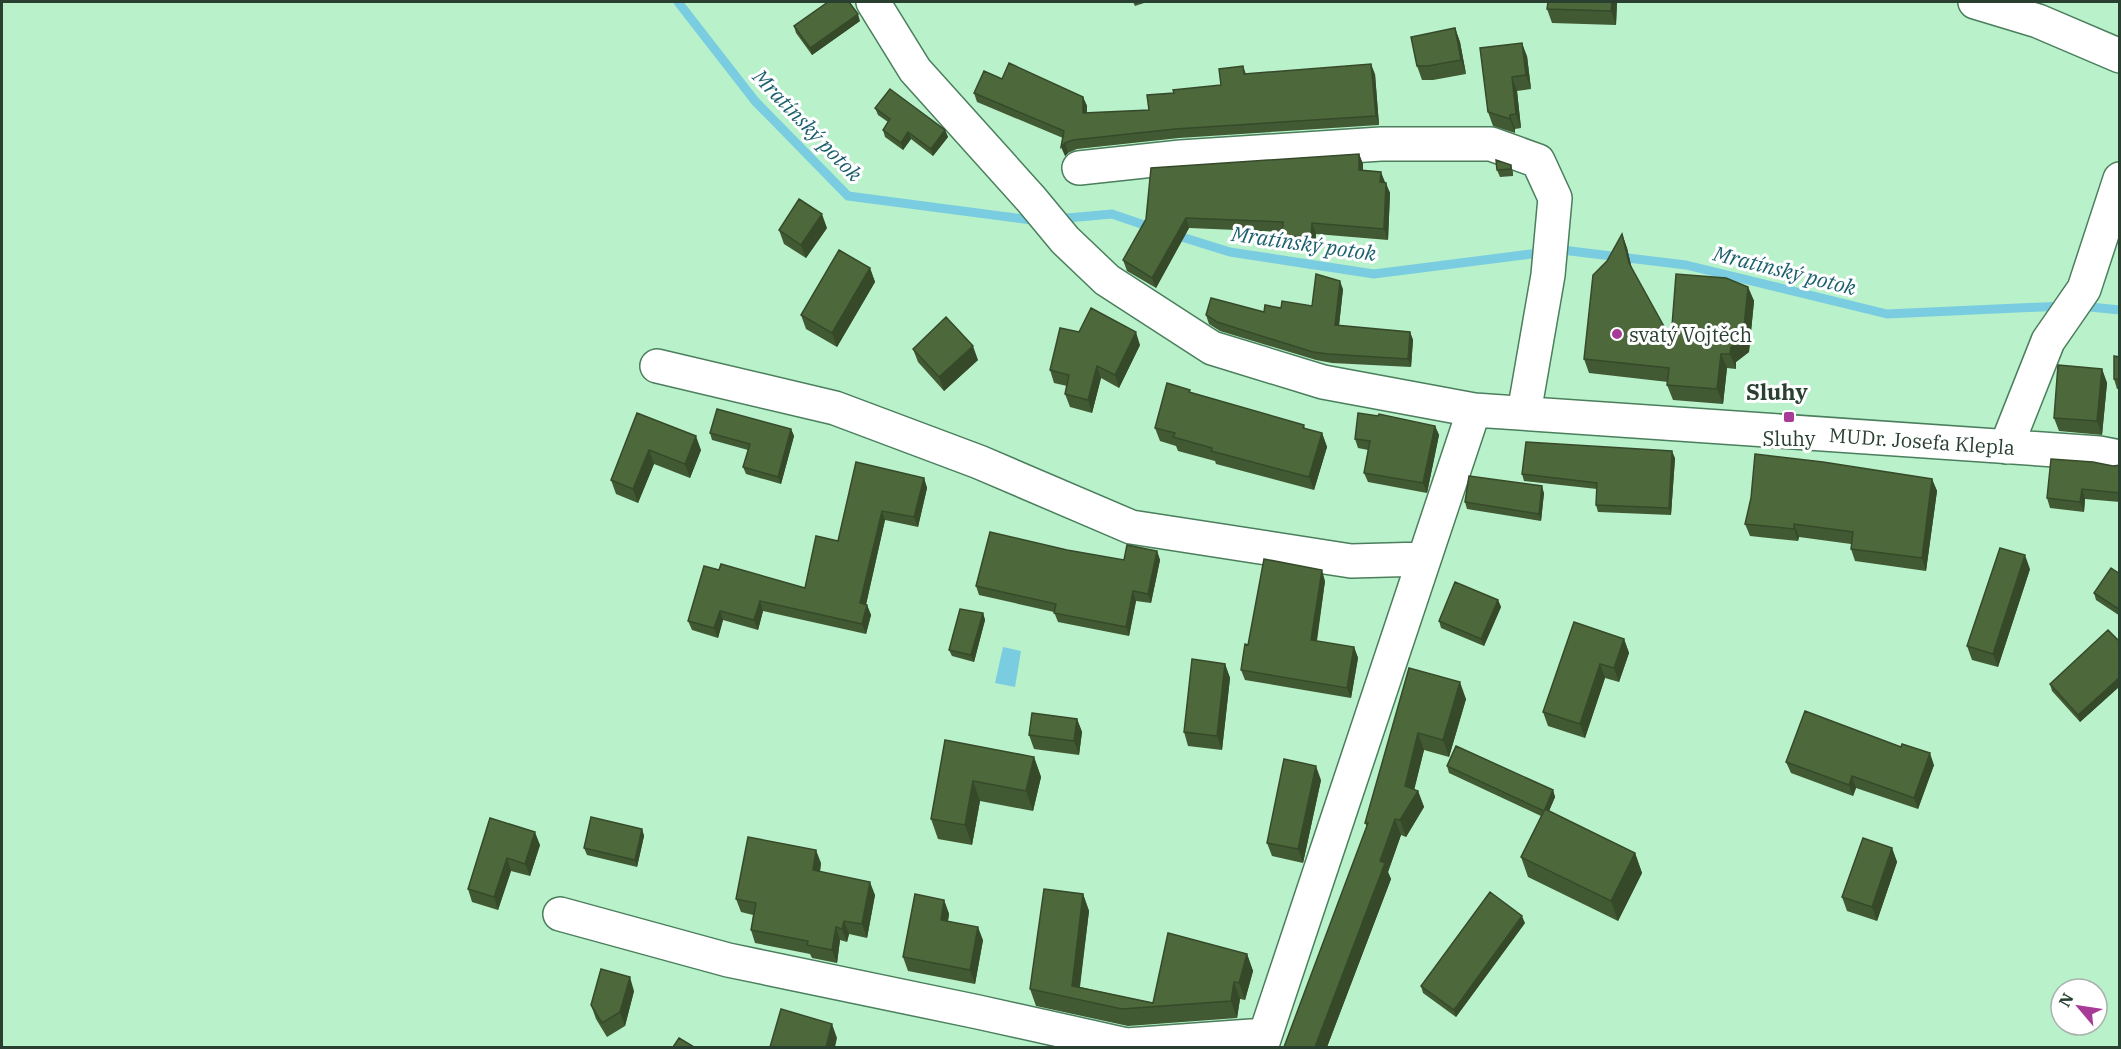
<svg xmlns="http://www.w3.org/2000/svg" width="2121" height="1049" viewBox="0 0 2121 1049" font-family="'IBM Plex Serif',serif">
  <style>
    .water { fill: #7acde0 }
    .lines { fill: none; stroke-linecap: round; stroke-linejoin: round }
    .stream { stroke: #7acde0; stroke-width: 9 }
    .minor-casing { stroke: #4a7e5c; stroke-width: 36 }
    .minor { stroke: #fff; stroke-width: 33 }
    .wall { fill: #425a34 }
    .shaded-wall { fill: #364a2a }
    .building { fill: #4d693c; stroke: #364a2a; stroke-width: 1.5 }
    .poi-dot { fill: #a93b98; stroke: #fff; stroke-width: 2 }
    .labels { text-anchor: middle; dominant-baseline: central; stroke-width: 6; stroke-linejoin: round; paint-order: stroke }
    .poi-label { font-size: 20px; fill: #294031; stroke: #fff; text-anchor: start }
    .street-label { font-size: 20px; fill: #294031; stroke: #fff }
    .water-label { font-size: 21px; font-style: italic; fill: #1b5f6d; stroke: #fff }
    .quarter-label { font-size: 22px; font-weight: bold; fill: #294031; stroke: #fff }
  </style>
  <rect width="100%" height="100%" fill="#b9f1ca"/>
  <path class="water" d="M1003,647l18,4 -6,36 -20,-4z"/>
  <g class="lines">
    <path class="stream" d="M678,2l77,99 93,95 191,25
      M1056,219l56,-5 41,14
      M1172,234l58,18 144,22 188,-24 124,15 201,49 176,-8
      M2080,306l40,4"/>
    <g class="minor-casing">
      <path id="minor" d="M873,2l42,68 116,129 34,41 42,40 105,68 111,34 151,28 625,43 21,4
        M1975,2l63,19 82,35
        M1079,168l102,-11 200,-13h110l47,17 17,37 -7,77 -24,138
        M657,366l178,42 144,54 152,65 220,34 73,-2
        M2006,447l42,-106 36,-52 36,-110
        M560,914l168,46 250,52 149,33 138,-10
        M1261,1048l213,-638"/>
    </g>
    <use href="#minor" class="minor"/>
  </g>
  <path class="wall" d="M1133,2h14l-12,4z
    M1548,2h69l-1,23 -64,-2 -5,-14z
    M860,21l-48,34 -16,-22 -2,-7z
    M1455,28l5,14 6,32 -33,6h-11l-5,-14z
    M1527,56l4,33 -14,2 4,37 -6,1v4l-22,-7 -5,-14z
    M1243,66l3,8h129l4,51 -200,13 -102,11 -9,4 -3,3 -2,-18 -86,-36 -3,-9 28,-14 81,18 4,9v7l62,-3 25,-17 47,-8z
    M875,108l70,22 3,7 -15,19 -22,-17 -8,11 -18,-13 -2,-7 5,-8 -10,-7z
    M1359,154l4,10v6l22,13 5,10 -2,47 -72,-6 -1,14 -29,-2 -4,-10 1,-4 -94,-4 -33,60 -29,-17 -4,-11 23,-41z
    M1511,165l2,7v4l-13,1 -3,-7z
    M827,228l-21,30 -22,-14 -5,-14z
    M1622,234l5,14 5,21 39,70 77,-52 6,14 -5,51 -13,10v7l-9,-1 -4,36 -50,-4 -6,-15 1,-3 -79,-9 -5,-14 23,-98z
    M870,268l5,14 -38,65 -31,-18 -5,-14z
    M1343,289l-4,37 71,6 3,8 -2,27 -79,-4 -16,-3 -96,-29 -11,-7 -3,-9 58,-3 17,-4 31,-2z
    M1140,345l-21,43 -18,-10 -9,35 -22,-6 -5,-13 2,-8 -13,-3 -4,-13z
    M913,349l65,11 -34,31 -26,-29z
    M2120,357v32h-3l-3,-10z
    M2102,369l5,14 -5,52 -43,-4 -5,-13z
    M1191,393l113,32 1,4 17,4 5,14 -13,43 -98,-26 -1,-3 -37,-10 -2,-5 -16,-5 -5,-13z
    M637,413l64,37 -11,28 -36,-14 -16,39 -22,-9 -5,-14z
    M1435,426l4,9 -12,58 -59,-11 -4,-9 4,-23 -10,-2 -3,-9z
    M791,429l3,7 -13,48 -35,-10 -3,-7 5,-17 -36,-10 -2,-7z
    M1675,458l-4,57 -73,-3 -2,-7 1,-16 -73,-8 -2,-7z
    M2120,465v37l-35,-3 -1,13 -34,-4 -3,-10 66,-32z
    M924,478l3,10 -9,39 -33,-7 -19,85h1l4,10 -5,19 -103,-23 -5,19 -35,-10 -5,18 -26,-8 -4,-9 31,-51 86,18 33,-47z
    M1932,479l5,12 -11,80 -71,-10 -4,-12v-5l-52,-7 -1,4 -48,-5 -5,-12z
    M1544,493l-3,28 -74,-12 -2,-7z
    M1067,550l57,10 33,-9 3,9 -9,43 -15,-2 -7,35 -71,-14 -4,-10 -75,-17 -3,-9z
    M2030,569l-32,98 -26,-7 -5,-14z
    M2120,574v42l-24,-16 -2,-7z
    M1325,581l-8,60 37,6 4,11 -7,40 -106,-18 -4,-10 7,-25z
    M1498,600l3,7 -17,39 -43,-18 -2,-7z
    M983,613l2,7 -11,42 -22,-6 -3,-6z
    M1624,639l5,14 -10,29 -14,-4 -20,60 -37,-12 -5,-14z
    M2120,642v44l-40,36 -28,-31 -2,-7z
    M1225,664l5,14 -8,72 -34,-4 -4,-14z
    M1409,668l57,31 -17,58 -25,-7 -10,39 4,2 6,16 -18,30 -5,-2 -13,37 3,7 -64,168h-43l83,-220 -2,-4z
    M1077,719l5,13 -3,23 -45,-6 -5,-14z
    M945,740l89,17 7,20 -8,34 -53,-10 -8,44 -34,-6 -7,-20z
    M1786,762l148,3 -16,44 -62,-21 -3,8 -62,-23z
    M1447,766l106,24 2,7 -6,14 86,42 7,20 -24,48 -90,-44 -7,-20 20,-41 -92,-43z
    M1321,780l-18,83 -31,-7 -5,-13z
    M490,818l50,27 -10,31 -19,-5 -13,39 -26,-8 -4,-13z
    M642,829l2,7 -7,31 -50,-12 -3,-7z
    M1892,848l5,14 -20,59 -30,-10 -5,-14z
    M821,863l-1,9 55,23 -8,43 -18,-4 -2,8 -7,-2 -3,23 -25,-5 -2,-4 -55,-11 -4,-13 2,-15 -12,-3 -5,-13z
    M1083,894l6,17 -9,76 73,16 94,-49 6,17 -8,29 -5,-1 -3,19 -109,8 -92,-20 -6,-17z
    M944,900l5,14 -1,7 35,19 -8,44 -67,-13 -5,-14z
    M1525,923l-69,94 -33,-24 -2,-7z
    M634,991l-9,35 -18,11 -11,-18 -5,-14z"/>
  <path class="shaded-wall" d="M1612,2h5l-1,23 -5,-14z
    M858,14l2,7 -48,34 -2,-7z
    M1455,28l5,14 6,32 -5,-14z
    M1522,43l5,13 4,33 -5,-14z
    M1371,64l4,10 4,51 -3,-9z
    M1512,77l5,14 4,37 -5,-14z
    M1083,97l4,9 -1,17 -3,-10z
    M1510,115l5,14v4l-5,-14z
    M945,130l3,7 -15,19 -2,-7z
    M908,132l3,7 -8,11 -2,-7z
    M1065,143l3,10 -3,3 -4,-9z
    M1359,154l4,10v16l-4,-10z
    M1381,172l4,10h-5z
    M1386,183l4,10 -2,47 -4,-11z
    M822,214l5,14 -21,30 -5,-13z
    M1186,218l3,10 -33,60 -4,-10z
    M1312,223l4,11 -1,14 -4,-11z
    M1622,234l5,14 7,30 -5,-15z
    M870,268l5,14 -38,65 -5,-14z
    M1340,281l3,8 -5,45 -3,-9z
    M1748,287l6,14 -5,51 -13,10v7l-6,-15 1,-7z
    M1136,332l4,13 -21,43 -4,-13z
    M1410,332l3,8 -2,27 -3,-8z
    M973,346l5,14 -34,31 -5,-14z
    M1721,354l6,14 -4,36 -6,-15z
    M1097,366l4,12 -9,35 -4,-13z
    M2102,369l5,14 -5,52 -5,-14z
    M1435,426l4,9 -12,58 -4,-10z
    M791,429l3,7 -13,48 -3,-7z
    M1322,433l5,14 -13,43 -5,-13z
    M696,436l5,14 -11,28 -5,-14z
    M649,450l5,14 -16,39 -5,-14z
    M1672,451l3,7 -4,57 -2,-7z
    M924,478l3,10 -9,39 -4,-10z
    M1932,479l5,12 -11,80 -4,-13z
    M1542,486l2,7 -3,28 -2,-7z
    M2082,489l3,10 -1,13 -4,-10z
    M882,511l3,9 -21,93 -4,-10z
    M1794,524l5,13 -1,4 -4,-12z
    M1157,551l3,9 -9,43 -3,-9z
    M2025,555l5,14 -32,98 -5,-13z
    M1322,570l3,11 -10,70 -4,-11z
    M1133,591l3,10 -7,35 -3,-9z
    M1498,600l3,7 -17,39 -3,-7z
    M760,601l3,10 -5,19 -4,-10z
    M867,605l4,10 -5,19 -4,-10z
    M720,611l3,9 -5,18 -4,-10z
    M983,613l2,7 -11,42 -3,-7z
    M1624,639l5,14 -10,29 -5,-14z
    M1354,647l4,11 -7,40 -4,-10z
    M1225,664l5,14 -8,72 -5,-14z
    M1600,664l5,14 -20,60 -5,-14z
    M2120,677v9l-40,36 -2,-7z
    M1460,682l6,17 -17,58 -6,-17z
    M1077,719l5,13 -3,23 -5,-14z
    M1418,733l6,17 -13,53 7,-12 6,16 -18,30 -6,-17 5,-34z
    M1930,753l4,12 -16,44 -4,-11z
    M1034,757l7,20 -8,34 -7,-20z
    M1316,766l5,14 -18,83 -5,-14z
    M1852,776l4,12 -3,8 -4,-11z
    M973,781l7,20 -8,44 -7,-20z
    M1553,790l2,7 -9,21 -2,-7z
    M1395,819l6,16 -13,37 3,7 -64,168h-12z
    M642,829l2,7 -7,31 -2,-7z
    M535,832l5,13 -10,31 -5,-12z
    M1892,848l5,14 -20,59 -5,-14z
    M816,850l5,13 -3,21 -5,-14z
    M1635,853l7,20 -24,48 -7,-20z
    M507,858l4,13 -13,39 -4,-13z
    M870,882l5,13 -8,43 -5,-14z
    M1083,894l6,17 -11,88 -6,-13z
    M944,900l5,14 -3,19 -5,-13z
    M1522,916l3,7 -69,94 -2,-7z
    M844,921l5,13 -2,8 -5,-13z
    M836,927l4,13 -3,23 -5,-13z
    M978,927l5,13 -8,44 -5,-14z
    M1247,954l6,17 -8,29 -6,-17z
    M630,977l4,14 -9,35 -5,-14z
    M1234,982l6,17 -3,19 -6,-17z
    M832,1024l5,14 -2,9h-9z"/>
  <path class="building" d="M828,2h21l9,12 -48,34 -16,-22z
    M1548,2h64l-1,9 -64,-2z
    M1455,28l6,32 -33,6h-11l-6,-29z
    M1522,43l4,32 -14,2 4,37 -6,1v4l-22,-7 -8,-64z
    M1009,63l74,34v16l66,-3 -2,-15 27,-2 -1,-3 48,-5 -2,-16 24,-3 1,8 127,-10 5,52 -201,13 -102,11 -8,3 -4,4 3,-16 -90,-38 10,-22 18,8z
    M890,89l55,41 -14,19 -23,-17 -7,11 -18,-13 7,-11 -15,-11z
    M1359,154v16l22,2 -1,10 6,1 -2,46 -72,-6 -1,14 -29,-1 1,-14 -97,-4 -34,60 -29,-18 23,-41 5,-51z
    M1496,160l15,5v4l-14,1z
    M799,199l23,15 -21,31 -22,-15z
    M1622,234l7,29 42,76 5,-65 50,4 22,9 -5,50 -12,10 -1,7h-9l-4,35 -50,-4 2,-17 -85,-9 9,-84 14,-14z
    M839,250l31,18 -38,65 -31,-18z
    M1316,274l24,7 -5,44 75,7 -2,27 -79,-5 -16,-2 -96,-30 -11,-7 5,-17 53,14 1,-7 16,3 1,-7 30,5z
    M1091,308l45,24 -21,43 -18,-9 -9,34 -23,-6 4,-19 -19,-5 10,-42 19,4z
    M946,317l27,29 -34,31 -26,-28z
    M2114,356l6,1v22h-6z
    M2058,365l44,4 -5,52 -43,-3z
    M1167,383l23,7 -1,2 115,33 -1,3 19,5 -13,44 -98,-26 1,-3 -39,-11 2,-4 -20,-5z
    M717,409l74,20 -13,48 -35,-10 7,-23 -40,-11z
    M637,413l59,23 -11,28 -36,-14 -16,39 -22,-9z
    M1358,413l20,3 1,-2 56,12 -12,57 -59,-10 6,-32 -15,-2z
    M1526,442l146,9 -3,57 -73,-3 1,-22 -75,-9z
    M1755,454l68,8 109,17 -10,79 -71,-9 2,-17 -59,-8v5l-49,-5 6,-26z
    M2051,459l42,3 20,4 7,-1v28l-38,-4 -2,13 -33,-4z
    M856,462l68,16 -10,39 -32,-6 -22,92 7,2 -5,19 -102,-23 -6,19 -34,-9 -6,17 -26,-7 16,-55 15,4 2,-6 84,24 11,-52 22,5z
    M1469,476l73,10 -3,28 -74,-12z
    M990,532l77,18 57,10 3,-15 30,6 -9,43 -15,-3 -7,36 -72,-14 2,-9 -80,-18z
    M2000,548l25,7 -32,99 -26,-8z
    M1264,559l58,11 -11,70 43,7 -7,41 -106,-18 4,-26 3,1z
    M2111,568l9,6v36l-26,-17z
    M1455,582l43,18 -17,39 -42,-18z
    M960,609l23,4 -12,42 -22,-5z
    M1574,622l50,17 -10,29 -14,-4 -20,60 -37,-12z
    M2108,630l12,12v35l-42,38 -28,-31z
    M1192,659l33,5 -8,72 -33,-4z
    M1409,668l51,14 -17,58 -25,-7 -13,53 13,5 -18,29 -5,-1 -15,42 5,2 -70,184h-31l84,-224h-3z
    M1805,711l96,36 1,-3 28,9 -16,45 -62,-22 -3,9 -63,-23z
    M1032,713l45,6 -3,22 -45,-6z
    M945,740l89,17 -8,34 -53,-10 -8,44 -34,-6z
    M1456,746l97,44 -9,21 -97,-45z
    M1284,759l32,7 -18,83 -31,-6z
    M1545,809l90,44 -24,48 -90,-44z
    M591,817l51,12 -7,31 -51,-12z
    M490,818l45,14 -10,32 -18,-6 -13,39 -26,-8z
    M748,837l68,13 -3,20 57,12 -8,42 -18,-3 -2,8 -6,-2 -4,23 -25,-5 1,-4 -57,-11 5,-27 -20,-4z
    M1863,838l29,10 -20,59 -30,-10z
    M1044,889l39,5 -11,92 81,17 15,-70 79,21 -8,29 -5,-1 -3,19 -109,8 -92,-20z
    M1490,892l32,24 -68,94 -33,-24z
    M915,894l29,6 -3,20 37,7 -8,43 -67,-13z
    M601,969l29,8 -10,35 -18,11 -11,-18z
    M781,1009l51,15 -6,23h-56z
    M679,1038l15,9h-21z"/>
  <g class="poi-dot">
    <circle cx="1617" cy="334" r="6"/>
    <rect x="1783" y="411" width="12" height="12" rx="3"/>
  </g>
  <g class="labels">
    <g class="poi-label">
      <text x="1629" y="334">svatý Vojtěch</text>
      <text x="1789" y="438" text-anchor="middle">Sluhy</text>
    </g>
    <g class="street-label">
      <text transform="translate(1922 441) rotate(4)">MUDr. Josefa Klepla</text>
    </g>
    <g class="water-label">
      <text transform="translate(808 125) rotate(46)">Mratínský potok</text>
      <text transform="translate(1304 243) rotate(8)">Mratínský potok</text>
      <text transform="translate(1785 270) rotate(14)">Mratínský potok</text>
    </g>
    <g class="quarter-label">
      <text x="1777" y="391">Sluhy</text>
    </g>
  </g>
  <rect width="2121" height="1049" fill="none" stroke="#294031" stroke-width="6"/>
  <g transform="translate(2079 1007) rotate(299)"><circle r="28" fill="#ffffff" stroke="#a9b3ad" stroke-width="1.5"/>
  <path d="M0-4.5L10 22L0 15L-10 22Z" fill="#a93b98"/>
  <text y="-9" font-size="16" font-weight="bold" text-anchor="middle" fill="#294031">N</text>
  </g>
</svg>
